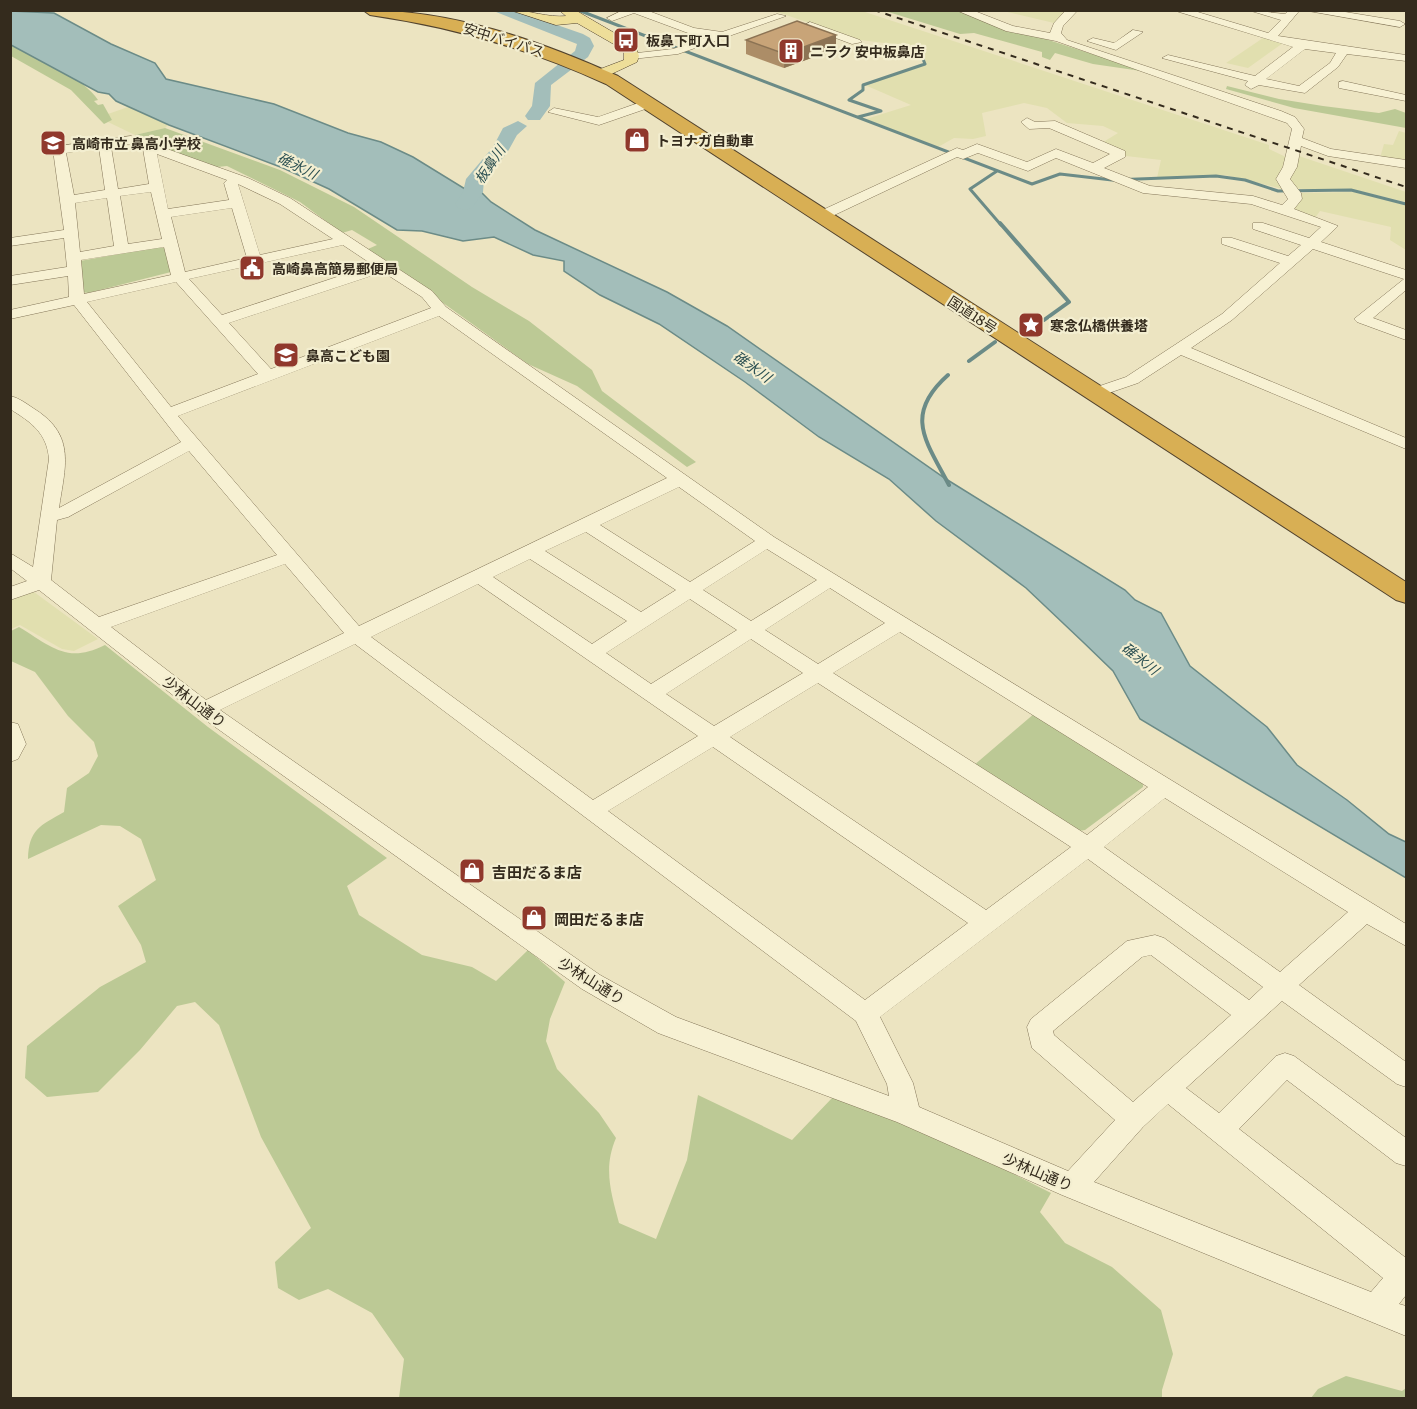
<svg xmlns="http://www.w3.org/2000/svg" width="1417" height="1409" viewBox="0 0 1417 1409" font-family="Literata,'Noto Sans JP',serif">
  <style>
    .farmland { fill: #e1dfaf }
    .green { fill: #bcc995 }
    .water { fill: #a3beba; stroke: #6b8b87; stroke-width: 1.5 }
    .lines { fill: none; stroke-linecap: round; stroke-linejoin: round }
    .stream-far1 { stroke: #6b8b87; stroke-width: 3 }
    .stream { stroke: #6b8b87; stroke-width: 4 }
    .river { fill: #a3beba; fill-rule: evenodd }
    .minor-casing { stroke: #847659; stroke-width: 1 }
    .major-casing { stroke: #52432e; stroke-width: 1 }
    .highway-casing { stroke: #52432e; stroke-width: 2 }
    .minor { fill: #f7f1d3; fill-rule: evenodd }
    .major { fill: #eede99; fill-rule: evenodd }
    .highway { fill: #d8af54; fill-rule: evenodd }
    .rail { stroke: #342b1d; stroke-width: 2; stroke-dasharray: 6 6; stroke-linecap: butt }
    .wall { fill: #ac8d67 }
    .shaded-wall { fill: #8c7354 }
    .building { fill: #c8a478; stroke: #8c7354; stroke-width: 1.5 }
    .labels { text-anchor: middle; dominant-baseline: central; stroke-width: 4.5; stroke-linejoin: round; paint-order: stroke }
    .far-street-label { font-size: 14px; fill: #342b1d; stroke: #f3eed0 }
    .far-poi-label { font-size: 14px; font-weight: bold; fill: #342b1d; stroke: #f3eed0; text-anchor: start }
    .far-water-label { font-size: 14px; font-style: italic; fill: #2d5153; stroke: #f3eed0 }
    .street-label { font-size: 15px; fill: #342b1d; stroke: #f3eed0 }
    .poi-label { font-size: 15px; font-weight: bold; fill: #342b1d; stroke: #f3eed0; text-anchor: start }
  </style>
  <rect width="100%" height="100%" fill="#ece4c1"/>
  <path class="farmland" d="M774,11h88l407,134v4l17,8v9l-9,12 6,11 -58,-14 -68,3 4,-18 -35,-4 -26,-12 18,-11 -15,-7 -36,-3 -20,-15 -23,-5 -42,10 4,23 -13,3 -19,-1 -16,9 -72,-28 45,-14 -46,-20 60,-21 -4,-10 -12,-8 -49,-6z
    M1003,11h67l-16,12z
    M1263,38l20,5 -35,25 -22,-5z
    M128,107l40,18 -3,3 -30,7 -27,-13 4,-2 -4,-6z
    M1399,131l7,2v29l-26,-4 4,-14 9,1z
    M1296,155l110,37v10l-56,-13 -23,2 -34,-3 -5,-11z
    M1355,192l51,13v45l-16,-10 1,-13 -71,-16 -5,7 -21,-9 7,-16z
    M31,592h3l64,47 -24,12 -12,-2 -42,-24 -9,4v-29z"/>
  <path class="green" d="M885,11h74l189,61 -55,-8 -38,-11 -5,7 -8,-3v-5l-68,-19 -14,1z
    M10,45c25,9 75,34 88,55l-4,1 4,4 5,-1 9,16 -8,4 -33,-34 -60,-34z
    M1227,86l52,13 44,7 56,7 16,-4 11,4v15l-112,-20 -68,-19z
    M165,128l115,42 74,37 118,80 57,34 63,49 10,21 94,71 -9,5 -110,-81 -49,-22 -160,-115 9,-4 -25,-15 -10,3 -42,-31 -73,-36 -10,1 -82,-28v-4z
    M158,247l7,1 6,24 -83,21 -6,-1 -2,-31z
    M19,627c33,20 48,37 86,18l103,82 179,131 -40,28 12,29 63,40 50,12 24,14 32,-31 37,32 -15,37 -4,22 11,28 42,44 17,25c-13,30 -5,55 3,85l37,16 31,-79 11,-65 94,45 41,-43 116,44 102,52 -11,19 25,31 47,24 49,43 12,44 -11,36v8h-763l5,-39 -32,-46 -44,-24 -29,11 -21,-12 -3,-26 36,-34 -50,-91 -42,-112 -24,-23 -18,4 -37,44 -42,42 -51,5 -22,-19 2,-32 73,-59 46,-25 -5,-17 -23,-39 38,-26 -15,-41 -21,-13 -19,-1 -73,34c1,-30 12,-33 36,-47l3,-24 22,-15 9,-17 -4,-14 -26,-26 -33,-44 -24,-11v-30z
    M1035,713l108,66v8l-58,43 -12,2 -100,-66z
    M1346,1376l56,15 4,-3v10h-95l7,-9z"/>
  <path class="water" d="M10,11l44,2 57,31 44,19 11,16 108,25 74,29 33,9 32,15 52,32 16,3 10,10 44,28 132,62 60,34 219,153 179,111 10,10 26,13 29,53 77,61 30,38 50,35 42,34 17,8v36l-266,-159 -27,-48 -30,-29 -57,-54 -90,-67 -47,-42 -70,-42 -74,-55 -86,-58 -59,-29 -36,-24v-10l-31,-6 -39,-18 -31,4 -41,-10 -25,-1 -68,-41 -46,-21 -114,-43 -53,-24 -7,-7 -11,-2 -87,-47z"/>
  <g class="lines">
    <path class="stream-far1" d="M578,10l454,174 28,-10 52,6 104,-4 29,4 33,11 73,-1 55,14
      M858,117l23,-6 -32,-11 14,-10v-5l62,-21 -4,-10 -12,-7
      M997,171l-27,18 31,36"/>
    <path class="stream" d="M1000,223l69,79 -25,18 -15,3
      M969,361l26,-19
      M948,375c-45,40 -22,66 1,110"/>
    <path class="river" d="M491,10h23l69,24 7,4 4,8 -6,11 -37,28 -1,21 -10,14h-12l-3,-4 7,-10 3,-23 40,-32 2,-7z
      M518,121l9,5 -10,9 -10,18 -23,27 -1,12 -11,16 -7,2 -7,-2 -3,-4 8,-12 3,-13 27,-32 10,-19z"/>
    <g class="minor-casing">
      <path id="minor" d="M623,10h23l48,18 28,4 55,-18 9,2 -108,38 -46,5 -6,-3 2,-2 45,-5 35,-12 -20,-4 -54,-20 -22,8 -5,-3z
        M956,10h16l41,16 37,7 4,-10 12,-13h12l-15,16 -2,7 6,7 214,71 14,6 9,12 -2,9 29,11 75,11v8l-78,-12 -27,-10 -4,21 -7,12 11,14 1,6 -8,10 44,17 -17,16 85,28v20l-33,28 33,12v10l-49,-18 -3,-3 50,-40 -91,-30 -81,71 -41,28 215,90v11l-225,-94 -43,28 -44,15 -8,-5 2,-3 38,-13 96,-63 58,-51 -58,-19v-6h10l56,18 13,-11 -48,-16v-6h10l46,15 12,-11 -70,-23 -108,-11 -87,-35 -28,13 -50,-18 -15,6 -6,-2 -131,62h-10v-6l141,-65 6,2 14,-6 50,18 29,-13 37,14 17,-9 -61,-26 -20,1 -8,-7 6,-4 8,4 20,-1 70,30v6l-21,11 46,18 103,10 29,9 6,-6 -12,-20 7,-12 9,-38 -5,-6 -231,-82 -50,-10z
        M1173,10h18l77,23 13,-13 -33,-10 37,4 4,-4h11l-22,26 128,19v6l-59,-7 -9,13 -33,26 -46,-8 -8,4 -6,-4 3,-4 -86,-23 6,-3 87,21 38,-29zM1305,49l31,4 -6,10 -31,23 -33,-7z
        M1303,10h30l67,11 5,3 -5,3z
        M810,22l50,18 2,2 -10,2 -46,-17 -1,-2z
        M1133,30l10,2 -27,18 -29,-9 6,-3 21,5z
        M1343,81l63,14v6l-67,-13v-6z
        M650,99l4,1v6l-55,19 -51,-13 6,-4 44,9z
        M131,136l117,42 42,20 142,93 14,16 328,230 632,387v22l-39,-22 -68,61 107,77v25l-9,-3 -115,-83 -96,87 33,25 57,-57 9,-3 9,3 112,82v28l-10,-3 -109,-83 -48,49 167,129v37l-7,9 7,2v30l-344,-141 -165,-73 -239,-89 -76,-44 -385,-275 -158,-124 -29,10v-13l17,-6 -17,-13v-15l23,14 16,-108c-2,-26 -18,-37 -39,-50v-13c10,2 18,9 26,14 40,26 29,57 23,98l122,-66 -107,-137 -64,14v-9l59,-13 -1,-21 -58,9v-9l57,-9 -3,-29 -54,8v-8l54,-8 -11,-80 6,-4zM130,144l13,5 6,35 -31,5 -7,-42zM99,148l6,42 -31,5 -8,-42zM157,154l70,26 -3,3 5,17 -61,9zM238,184l42,20 53,35 -73,16zM151,192l11,47 -34,5 -8,-48zM107,198l7,48 -34,6 -5,-49zM232,208l15,50 -62,14 -14,-55zM343,245l30,20 -151,50 -33,-36zM164,247l7,28 -87,19 -3,-34zM383,272l39,25 9,11 -160,61 -42,-46zM176,282l82,92 -87,33 -84,-105zM439,316l228,162 -308,148 -181,-210zM189,451l88,104 -178,62 -48,-37 6,-60 11,-3zM679,487l76,54 -65,41 -90,-57zM586,532l90,58 -35,22 -96,-61zM767,549l50,31 -66,41 -48,-31zM530,559l97,62 -35,23 -99,-67zM285,564l59,69 -138,67 -95,-73zM478,584l220,152 -105,64 -222,-163zM830,588l55,35 -67,41 -53,-34zM690,599l47,31 -86,54 -45,-31zM900,632l248,155 -61,48 -254,-162zM751,639l52,34 -89,53 -48,-32zM355,644l501,377 31,63 2,12 -213,-79 -76,-42 -380,-265zM818,683l253,164 -85,63 -256,-173zM713,747l255,176 -103,77 -257,-189zM1165,798l183,114 -68,60 -176,-125zM1088,859l175,128 -14,13 -85,-62 -9,-3 -28,6 -96,78 -4,8 5,21 83,72 -47,51 -149,-64 -6,-24 -33,-66zM1151,955l80,60 -98,87 -79,-67 -1,-4 89,-74zM1168,1104l215,174 -12,14 -277,-110 49,-55z
        M10,722l8,2 8,20 -8,15 -8,3z"/>
    </g>
    <g class="major-casing">
      <path id="major" d="M510,10c19,0 38,8 56,6l-7,-6h16l60,35 4,11 -2,6 -32,15h-10v-6l29,-11v-10l-47,-27 -21,2z"/>
    </g>
    <g class="highway-casing">
      <path id="highway" d="M363,10c89,0 175,30 255,66l788,506v21l-10,-3 -790,-516c-76,-35 -153,-57 -236,-69z"/>
    </g>
    <use href="#minor" class="minor"/>
    <use href="#major" class="major"/>
    <use href="#highway" class="highway"/>
    <path class="rail" d="M874,10l532,177"/>
  </g>
  <path class="wall" d="M746,40l90,9 -52,19 -38,-14z"/>
  <path class="shaded-wall" d="M836,35v14l-52,19 1,-14z"/>
  <path class="building" d="M797,21l39,14 -51,19 -39,-14z"/>
  <defs>
    <g id="bus-square" transform="scale(1.35)"><rect x="-9" y="-9" width="18" height="18" rx="4" fill="#90382c" stroke="#f3eed0"/><path d="M-5-6H5V4H4V6H2V4H-2V6H-4V4H-5ZM-3.5-4V0h7V-4ZM-3.5 1.2v1.5H-2V1.2ZM2 1.2v1.5H3.5V1.2Z" fill="#fff"/></g>
    <g id="building-square" transform="scale(1.35)"><rect x="-9" y="-9" width="18" height="18" rx="4" fill="#90382c" stroke="#f3eed0"/><path d="M-4-6H4V6H1V3H-1V6H-4ZM-2.5-4.3h1.7v1.8h-1.7ZM.8-4.3h1.7v1.8H.8ZM-2.5-1h1.7V.8h-1.7ZM.8-1h1.7V.8H.8Z" fill="#fff"/></g>
    <g id="shop-square" transform="scale(1.35)"><rect x="-9" y="-9" width="18" height="18" rx="4" fill="#90382c" stroke="#f3eed0"/><path d="M-5-2.5h2.3a2.7 3.5 0 0 1 5.4 0H5L5.5 6h-11ZM-1.5-2.5h3a1.5 2.3 0 0 0-3 0Z" fill="#fff"/></g>
    <g id="school-square" transform="scale(1.35)"><rect x="-9" y="-9" width="18" height="18" rx="4" fill="#90382c" stroke="#f3eed0"/><path d="M0-5L7-2L0 1L-7-2ZM-4 1L0 2.5L4 1V4Q0 6-4 4Z" fill="#fff"/></g>
    <g id="civic-square" transform="scale(1.35)"><rect x="-9" y="-9" width="18" height="18" rx="4" fill="#90382c" stroke="#f3eed0"/><path d="M-.6-6.5H3V-4.5H.6V-3L4-1V1h2V6H-6V1h2V-1L-.6-3ZM-1.2 2.5V6h2.4V2.5Z" fill="#fff"/></g>
    <g id="sight-square" transform="scale(1.35)"><rect x="-9" y="-9" width="18" height="18" rx="4" fill="#90382c" stroke="#f3eed0"/><path d="M0-6L1.8-2.2L6-1.7L2.9 1.2L3.7 5.4L0 3.3L-3.7 5.4L-2.9 1.2L-6-1.7L-1.8-2.2Z" fill="#fff"/></g>
  </defs>
  <g fill-rule="evenodd">
    <use href="#bus-square" x="626" y="40"/>
    <use href="#building-square" x="791" y="51"/>
    <use href="#shop-square" x="637" y="140"/>
    <use href="#school-square" x="53" y="143"/>
    <use href="#civic-square" x="252" y="268"/>
    <use href="#sight-square" x="1031" y="325"/>
    <use href="#school-square" x="286" y="355"/>
    <use href="#shop-square" x="472" y="871"/>
    <use href="#shop-square" x="534" y="918"/>
  </g>
  <g class="labels">
    <g class="far-street-label">
      <text transform="translate(504 39) rotate(17)">安中バイパス</text>
      <text transform="translate(973 314) rotate(33)">国道18号</text>
    </g>
    <g class="far-poi-label">
      <text x="646" y="40">板鼻下町入口</text>
      <text x="810" y="51">ニラク 安中板鼻店</text>
      <text x="656" y="140">トヨナガ自動車</text>
      <text x="72" y="143">高崎市立 鼻高小学校</text>
      <text x="272" y="268">高崎鼻高簡易郵便局</text>
      <text x="1050" y="325">寒念仏橋供養塔</text>
      <text x="306" y="355">鼻高こども園</text>
    </g>
    <g class="far-water-label">
      <text transform="translate(489 164) rotate(-56)">板鼻川</text>
      <text transform="translate(298 165) rotate(26)">碓氷川</text>
      <text transform="translate(753 366) rotate(35)">碓氷川</text>
      <text transform="translate(1141 658) rotate(38)">碓氷川</text>
    </g>
    <g class="street-label">
      <text transform="translate(195 701) rotate(37)">少林山通り</text>
      <text transform="translate(592 980) rotate(32)">少林山通り</text>
      <text transform="translate(1038 1171) rotate(23)">少林山通り</text>
    </g>
    <g class="poi-label">
      <text x="492" y="871">吉田だるま店</text>
      <text x="554" y="918">岡田だるま店</text>
    </g>
  </g>
  <rect width="1417" height="1409" fill="none" stroke="#342b1d" stroke-width="24"/>
</svg>
